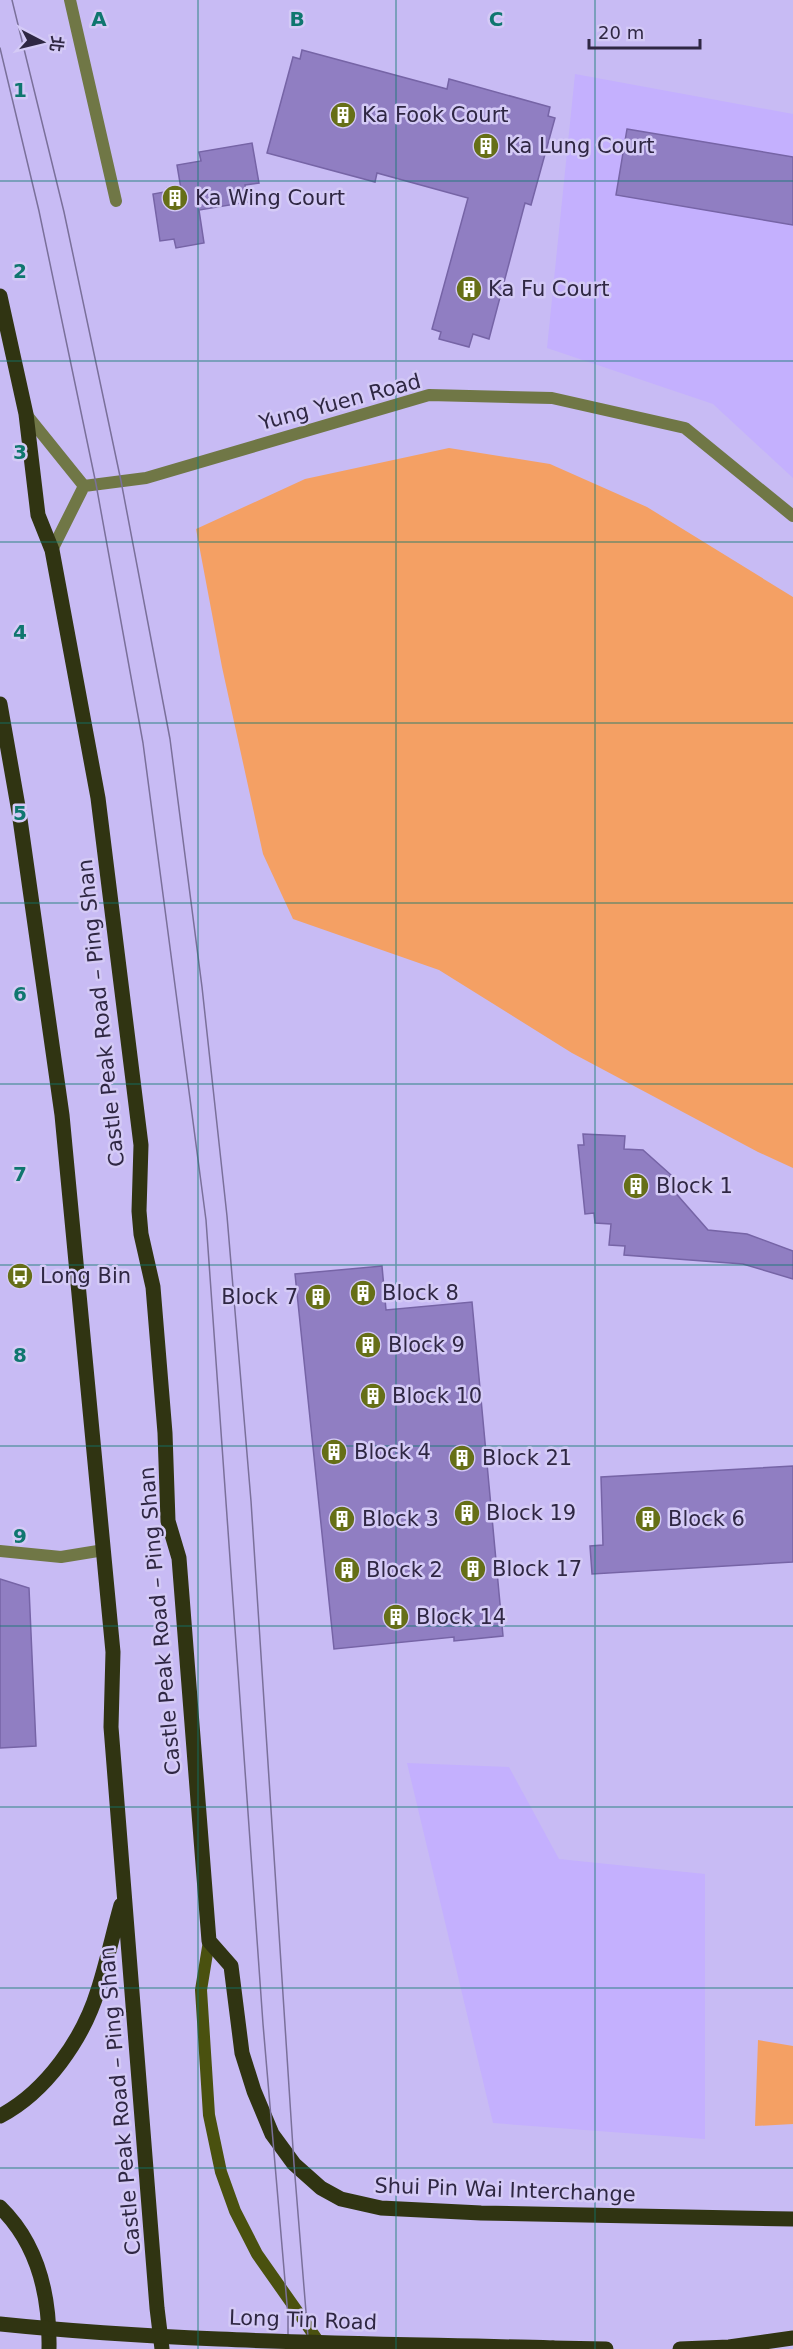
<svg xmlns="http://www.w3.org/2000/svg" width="793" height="2349" viewBox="0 0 793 2349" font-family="'DejaVu Sans','Noto Sans TC',sans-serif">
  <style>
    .built { fill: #c4b0fe }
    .green { fill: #f4a064 }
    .building { fill: #907ec2; stroke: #7664a6; stroke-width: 1.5 }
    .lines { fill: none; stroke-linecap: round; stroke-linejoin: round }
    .street { stroke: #707746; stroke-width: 12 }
    .secondary { stroke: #4a510f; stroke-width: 12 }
    .primary { stroke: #303412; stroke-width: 15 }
    .tram { stroke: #7a709a; stroke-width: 1.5 }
    .primary-bridge { stroke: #303412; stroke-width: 15 }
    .grid { fill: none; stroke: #0f766e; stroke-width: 1.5; stroke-opacity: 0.55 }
    .labels { text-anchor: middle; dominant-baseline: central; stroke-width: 5; stroke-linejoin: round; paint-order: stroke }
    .poi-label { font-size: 21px; fill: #2f2743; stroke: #d4caf6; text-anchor: start }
    .street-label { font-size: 21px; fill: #2f2743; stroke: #d4caf6 }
    .grid-label { font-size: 20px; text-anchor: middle; font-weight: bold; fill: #0f766e; stroke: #d4caf6; stroke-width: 5; stroke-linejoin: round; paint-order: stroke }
  </style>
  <rect width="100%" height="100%" fill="#c8bbf4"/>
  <path class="built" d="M575,74l218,40v364l-80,-74 -166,-56z
    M407,1763l102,4 50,92 146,15v265l-212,-16z"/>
  <path class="green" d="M449,448l101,16 97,43 146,90v571l-35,-16 -186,-99 -133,-83 -146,-51 -30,-65 -41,-187 -26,-138 109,-50z
    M758,2040l35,6v78l-38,2z"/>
  <path class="building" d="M302,50l145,39 2,-10 101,28 -2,9 7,2 -24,87 -6,-2 -36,136 -16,-5 -4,13 -30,-8 2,-7 -9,-3 36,-131 -91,-25 -2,9 -108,-29 26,-96 7,2z
    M627,129l166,28v68l-177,-30z
    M252,143l7,40 -14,2 3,17 -49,8 5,33 -28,5 -2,-9 -14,2 -7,-47 28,-5 -4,-24 24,-4 -2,-9z
    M583,1134l42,2 -1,13 19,1 28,25 -6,6 43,49 39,4 46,17v28l-50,-15 -119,-9 1,-9 -16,-1 2,-21 -16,-1 -1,-10 -9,1 -7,-69h6z
    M382,1266l4,44 86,-8 31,334 -49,5v-4l-120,12 -39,-375z
    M793,1466v96l-201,12 -2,-28 13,-1 -2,-68z
    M0,1579l29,9 7,158 -36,2z"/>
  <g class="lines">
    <path class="street" d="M70,0l46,201
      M26,414l58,72
      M84,486l62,-8 283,-83 123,3 133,30 108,88
      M52,550l32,-64
      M0,1551l61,6 43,-7"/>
    <path class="secondary" d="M209,1941l-8,49 8,125 12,57 14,39 22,43 66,94"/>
    <path class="primary" d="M0,296l26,118 12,101 14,35 46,248 43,347 -2,66 2,23 12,53 12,146 3,88 11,37 30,383 22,25 11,87 12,38 18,43 22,30 27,24 20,11 40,9 100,5 312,6
      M0,704l19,108 43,303 51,537 -2,75 46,581 5,41
      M0,2116c46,-24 83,-77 98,-126 9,-28 15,-57 23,-85
      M0,2207c39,38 50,89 49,142
      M553,2348l53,1
      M680,2349l49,-2 64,-9"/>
    <path class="tram" d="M12,0l52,212 57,269 49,258 32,248 25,229 24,285 43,663 15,185
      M0,48l39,163 57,273 47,259 63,477 57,804 25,292v33"/>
    <path class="primary-bridge" d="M0,2324c184,19 369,19 553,24"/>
  </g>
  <path class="grid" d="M198,0v2349M396,0v2349M595,0v2349M0,181h793M0,361h793M0,542h793M0,723h793M0,903h793M0,1084h793M0,1265h793M0,1446h793M0,1626h793M0,1807h793M0,1988h793M0,2168h793"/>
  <defs>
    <g id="building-disc" transform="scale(1.35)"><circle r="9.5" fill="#666f17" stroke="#d4caf6"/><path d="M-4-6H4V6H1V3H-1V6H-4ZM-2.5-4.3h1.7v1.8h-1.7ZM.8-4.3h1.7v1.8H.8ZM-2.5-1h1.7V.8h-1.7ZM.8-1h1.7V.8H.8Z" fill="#fff"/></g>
    <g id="bus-disc" transform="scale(1.35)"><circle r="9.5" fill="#666f17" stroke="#d4caf6"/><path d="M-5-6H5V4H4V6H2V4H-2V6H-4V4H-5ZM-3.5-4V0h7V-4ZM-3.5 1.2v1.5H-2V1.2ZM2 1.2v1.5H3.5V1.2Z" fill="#fff"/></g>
  </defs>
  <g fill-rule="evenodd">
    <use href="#building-disc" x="343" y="115"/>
    <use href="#building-disc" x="486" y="146"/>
    <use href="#building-disc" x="175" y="198"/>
    <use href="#building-disc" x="469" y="289"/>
    <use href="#building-disc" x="636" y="1186"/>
    <use href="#bus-disc" x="20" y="1276"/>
    <use href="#building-disc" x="363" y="1293"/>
    <use href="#building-disc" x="318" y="1297"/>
    <use href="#building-disc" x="368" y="1345"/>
    <use href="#building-disc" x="373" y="1396"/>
    <use href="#building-disc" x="334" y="1452"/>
    <use href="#building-disc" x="462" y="1458"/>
    <use href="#building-disc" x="467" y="1513"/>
    <use href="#building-disc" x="342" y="1519"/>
    <use href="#building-disc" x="648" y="1519"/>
    <use href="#building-disc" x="473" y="1569"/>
    <use href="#building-disc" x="347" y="1570"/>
    <use href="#building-disc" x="396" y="1617"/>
  </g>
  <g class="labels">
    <g class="poi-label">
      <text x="362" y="115">Ka Fook Court</text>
      <text x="506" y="146">Ka Lung Court</text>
      <text x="195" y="198">Ka Wing Court</text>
      <text x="488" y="289">Ka Fu Court</text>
      <text x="656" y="1186">Block 1</text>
      <text x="40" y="1276">Long Bin</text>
      <text x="382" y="1293">Block 8</text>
      <text x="298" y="1297" text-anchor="end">Block 7</text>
      <text x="388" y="1345">Block 9</text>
      <text x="392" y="1396">Block 10</text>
      <text x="354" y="1452">Block 4</text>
      <text x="482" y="1458">Block 21</text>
      <text x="486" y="1513">Block 19</text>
      <text x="362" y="1519">Block 3</text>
      <text x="668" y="1519">Block 6</text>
      <text x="492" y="1569">Block 17</text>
      <text x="366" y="1570">Block 2</text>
      <text x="416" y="1617">Block 14</text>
    </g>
    <g class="street-label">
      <text transform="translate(340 402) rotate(-15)">Yung Yuen Road</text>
      <text transform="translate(101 1013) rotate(-96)">Castle Peak Road – Ping Shan</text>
      <text transform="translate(160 1621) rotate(-95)">Castle Peak Road – Ping Shan</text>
      <text transform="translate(120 2101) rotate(-95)">Castle Peak Road – Ping Shan</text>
      <text transform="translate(505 2190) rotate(2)">Shui Pin Wai Interchange</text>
      <text transform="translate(303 2320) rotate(2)">Long Tin Road</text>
    </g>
  </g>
  <g class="grid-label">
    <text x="99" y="26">A</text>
    <text x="297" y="26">B</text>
    <text x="496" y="26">C</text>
    <text x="20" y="97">1</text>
    <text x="20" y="278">2</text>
    <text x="20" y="459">3</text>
    <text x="20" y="639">4</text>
    <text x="20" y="820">5</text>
    <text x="20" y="1001">6</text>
    <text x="20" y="1181">7</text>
    <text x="20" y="1362">8</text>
    <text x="20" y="1543">9</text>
  </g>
  <g transform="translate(42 42) rotate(97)" stroke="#d4caf6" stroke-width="4.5" paint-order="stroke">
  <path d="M0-4.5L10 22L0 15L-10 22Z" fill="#2f2743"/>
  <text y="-9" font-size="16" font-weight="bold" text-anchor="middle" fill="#2f2743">北</text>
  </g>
  <path d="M589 39v9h111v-9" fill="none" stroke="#2f2743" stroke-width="3"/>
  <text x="598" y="39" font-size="18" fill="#2f2743" stroke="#d4caf6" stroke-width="4.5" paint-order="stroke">20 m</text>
</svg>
